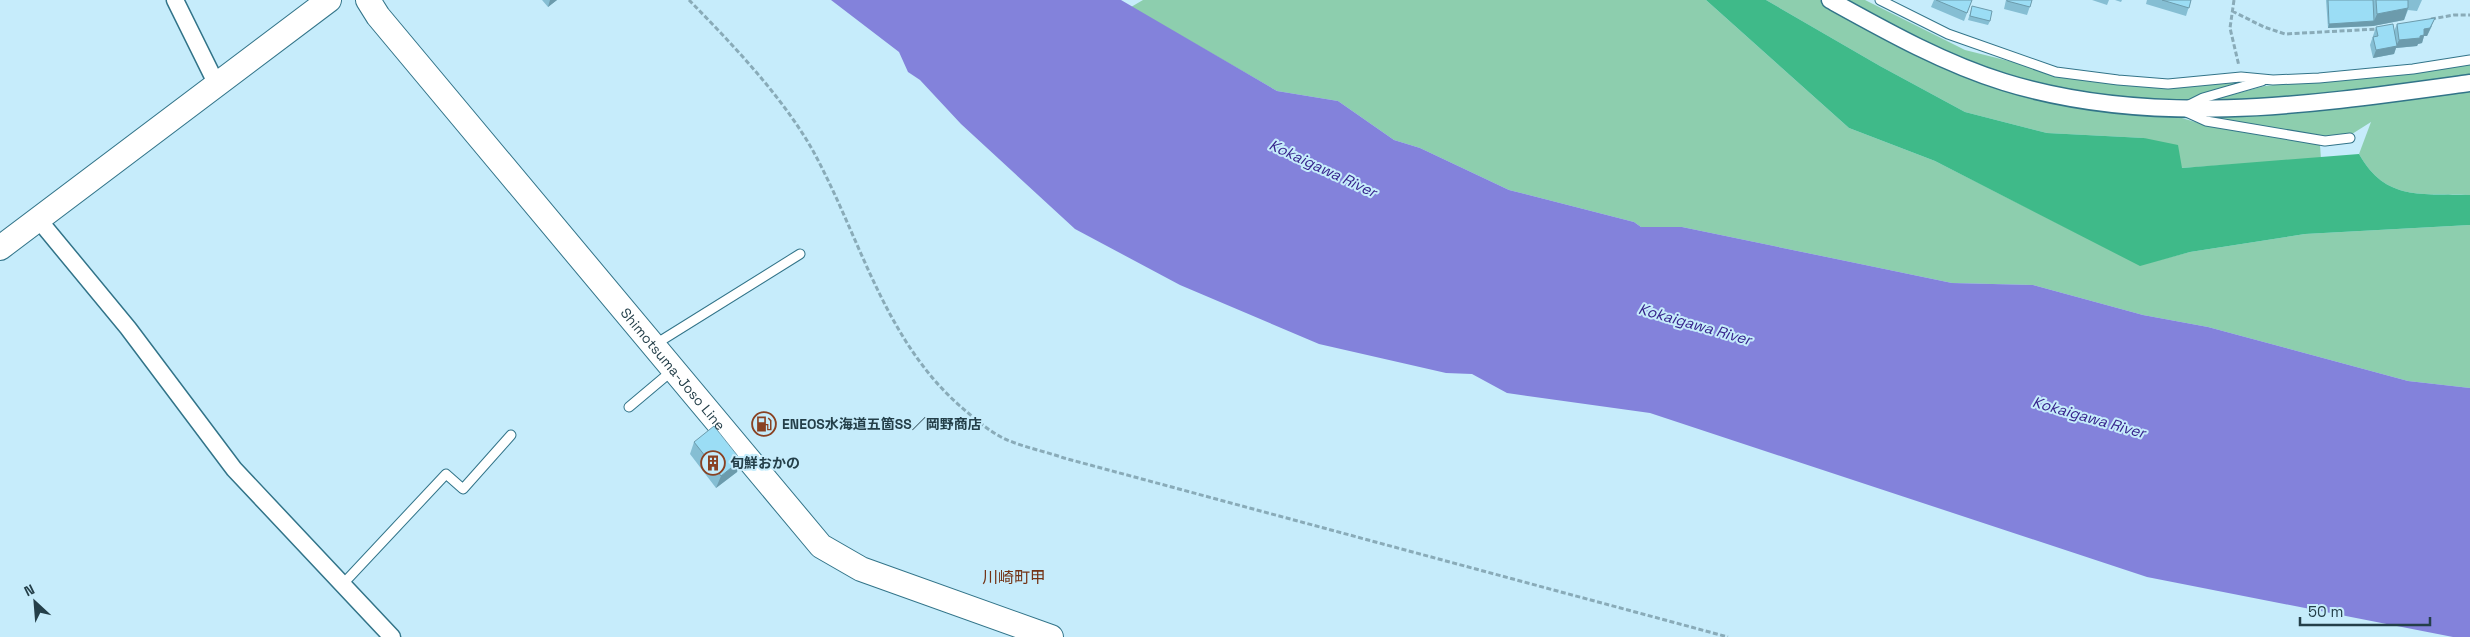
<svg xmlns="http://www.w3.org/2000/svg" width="2470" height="637" viewBox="0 0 2470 637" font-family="'Space Grotesk','Noto Sans JP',sans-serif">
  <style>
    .green { fill: #8dceae }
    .forest { fill: #3fba89 }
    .water { fill: #8382db }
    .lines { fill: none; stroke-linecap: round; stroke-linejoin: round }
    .lane-casing { stroke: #327489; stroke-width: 11 }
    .street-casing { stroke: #327489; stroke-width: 19 }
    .secondary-casing { stroke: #327489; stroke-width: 26 }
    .path { stroke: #89abb8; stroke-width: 3; stroke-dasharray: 5 2.5; stroke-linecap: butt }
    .lane { stroke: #fff; stroke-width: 9 }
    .street { stroke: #fff; stroke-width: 16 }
    .secondary { stroke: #fff; stroke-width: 24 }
    .wall { fill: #85bed3 }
    .shaded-wall { fill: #6c9bac }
    .building { fill: #9bddf5; stroke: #6c9bac }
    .labels { text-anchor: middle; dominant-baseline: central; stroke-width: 4; stroke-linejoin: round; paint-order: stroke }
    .street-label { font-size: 14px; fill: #243f49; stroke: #c6ecfb }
    .poi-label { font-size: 14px; font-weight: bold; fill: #243f49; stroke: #c6ecfb; text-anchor: start }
    .water-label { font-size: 15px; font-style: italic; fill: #37248c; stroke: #c6ecfb }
    .quarter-label { font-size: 16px; fill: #733316; stroke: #c6ecfb }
  </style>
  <rect width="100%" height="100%" fill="#c6ecfb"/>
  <path class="green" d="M1143,0h563l143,128 86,33 205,104 50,-13 115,-18 165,-9v163l-62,-7 -200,-54 -65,-12 -110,-30 -81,-2 -270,-56h-41l-7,-5 -125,-32 -89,-42 -26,-8 -56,-39 -61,-10 -146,-84z
    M1766,0h54l58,34 89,41 208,41 37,11 108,18 1,14 -140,9 -37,-30 -97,-5 -82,-21 -85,-46z
    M1842,0h23l100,50 120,30 88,8 75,-7 -41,11 -23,12 -38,-3 -70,-9 -60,-13 -63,-21z
    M2470,63v13l-191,24 -78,3 64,-17z
    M2470,89v106c-48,-2 -84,7 -111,-41l12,-32 -19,12 -28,2 -115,-17 -3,-3z"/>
  <path class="forest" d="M1706,0h60l114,66 85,46 82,21 97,5 34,7 4,23 177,-14c27,48 63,39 111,41v30l-165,9 -115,18 -50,14 -205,-105 -86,-33z"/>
  <path class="water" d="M831,0h290l156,91 61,10 56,39 26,8 89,42 125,32 7,5h41l270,56 81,2 110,30 65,12 200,54 62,7v249h-17l-306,-60 -497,-164 -143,-20 -35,-19 -26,-1 -127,-29 -139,-59 -105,-56 -114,-105 -41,-44 -12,-8 -9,-20z"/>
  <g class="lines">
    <g class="lane-casing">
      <path id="lane" d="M1880,0l68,34 108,38 62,8 50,4 73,-7 32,3 46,-2 94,-9 57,-9
        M2189,105l14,-7 59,-17
        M2184,111l22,10 119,20 25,-3
        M654,345l146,-91
        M629,407l44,-37
        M342,585l104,-111 17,15 48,-54"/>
    </g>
    <g class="street-casing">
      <path id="street" d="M175,0l42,85
        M1830,0c56,31 113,63 174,82 151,47 313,22 466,1
        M38,219l90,109 106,141 158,168"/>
    </g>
    <g class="secondary-casing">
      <g id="secondary">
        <path id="s1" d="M368,0l10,16 443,530 40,23 190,68"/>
        <path d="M0,248l329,-248"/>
      </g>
    </g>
    <path class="path" d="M689,0c43,44 92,95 123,149 48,87 71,189 148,257 13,11 27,24 43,32 19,9 41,13 61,20l664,179
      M2234,0l-4,28 9,38
      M2232,11l32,16 21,7 93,-5
      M2431,19l23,-4h16"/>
    <use href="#lane" class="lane"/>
    <use href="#street" class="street"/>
    <use href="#secondary" class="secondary"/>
  </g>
  <path class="wall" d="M542,0h15l-9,7z
    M1934,0h38l-8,21 -33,-14z
    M2006,0h26l-5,15 -23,-6z
    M2092,0h17l-2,5z
    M2115,0h7l-1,2z
    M2147,0h44l-5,16 -40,-12z
    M2326,0h96l-5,11 -9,-1 -4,10 -31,6 -45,2z
    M1971,10l19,11 -2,4 -20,-5z
    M2397,24l35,2 -5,10h-3l-2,7 -4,1 -1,2 -21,2 -2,6 -21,4 -3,-13 6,-18 18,4z
    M694,442l47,18 -4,12 -21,16 -26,-34z"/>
  <path class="shaded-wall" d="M550,0h7l-9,7z
    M2408,8l-4,12 -31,6 -45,2 1,-4 45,-3 3,-7z
    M2435,18l-8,18h-3l-2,7 -4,1 -1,2 -21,2 -2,6 -21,4 3,-8 20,-4 3,-6 25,-11z
    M741,460l-4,12 -21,16 5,-12z"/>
  <path class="building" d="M1936,0h36l-5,13z
    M2007,0h25l-2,7 -23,-6z
    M2162,0h29l-2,8z
    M2328,0h45l1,21 -45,3z
    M2376,0h32v8l-31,6z
    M1972,6l20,5 -2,10 -20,-5z
    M2435,18l-5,10 -6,1v6l-4,1v2l-21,2 -2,-16z
    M2393,24l4,22 -21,4 -3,-13 5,-1 -2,-9z
    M714,426l27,34 -20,16 -27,-34z"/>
  <defs>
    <g id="fuel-ring" transform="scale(1.25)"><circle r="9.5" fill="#c6ecfb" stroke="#894122" stroke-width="1.5"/><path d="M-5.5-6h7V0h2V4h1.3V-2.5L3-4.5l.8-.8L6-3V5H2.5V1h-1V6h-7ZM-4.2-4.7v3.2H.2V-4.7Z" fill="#894122"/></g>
    <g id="building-ring" transform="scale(1.25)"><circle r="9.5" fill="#c6ecfb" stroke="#894122" stroke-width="1.5"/><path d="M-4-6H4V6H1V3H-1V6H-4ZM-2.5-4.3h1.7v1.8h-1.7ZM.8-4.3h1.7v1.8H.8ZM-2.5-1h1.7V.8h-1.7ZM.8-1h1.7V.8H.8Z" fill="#894122"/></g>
  </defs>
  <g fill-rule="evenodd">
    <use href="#fuel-ring" x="764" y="424"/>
    <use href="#building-ring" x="713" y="463"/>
  </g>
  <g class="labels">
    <g class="street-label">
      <text stroke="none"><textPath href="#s1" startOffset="479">Shimotsuma-Joso Line</textPath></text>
    </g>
    <g class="poi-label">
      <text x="782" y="424">ENEOS水海道五箇SS／岡野商店</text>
      <text x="730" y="463">旬鮮おかの</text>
    </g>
    <g class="water-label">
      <text transform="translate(1323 168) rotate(25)">Kokaigawa River</text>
      <text transform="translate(1695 324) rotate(16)">Kokaigawa River</text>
      <text transform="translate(2089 417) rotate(16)">Kokaigawa River</text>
    </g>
    <g class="quarter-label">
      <text x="1014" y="577">川崎町甲</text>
    </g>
  </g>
  <g transform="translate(35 602) rotate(334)" stroke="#c6ecfb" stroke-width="4" paint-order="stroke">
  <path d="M0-4L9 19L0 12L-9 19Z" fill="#243f49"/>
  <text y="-8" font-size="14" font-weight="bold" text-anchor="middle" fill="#243f49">N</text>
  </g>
  <path d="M2300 617v8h130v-8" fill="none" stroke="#243f49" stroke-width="2.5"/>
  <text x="2308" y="617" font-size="15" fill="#243f49" stroke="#c6ecfb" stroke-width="4" paint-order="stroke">50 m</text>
</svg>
